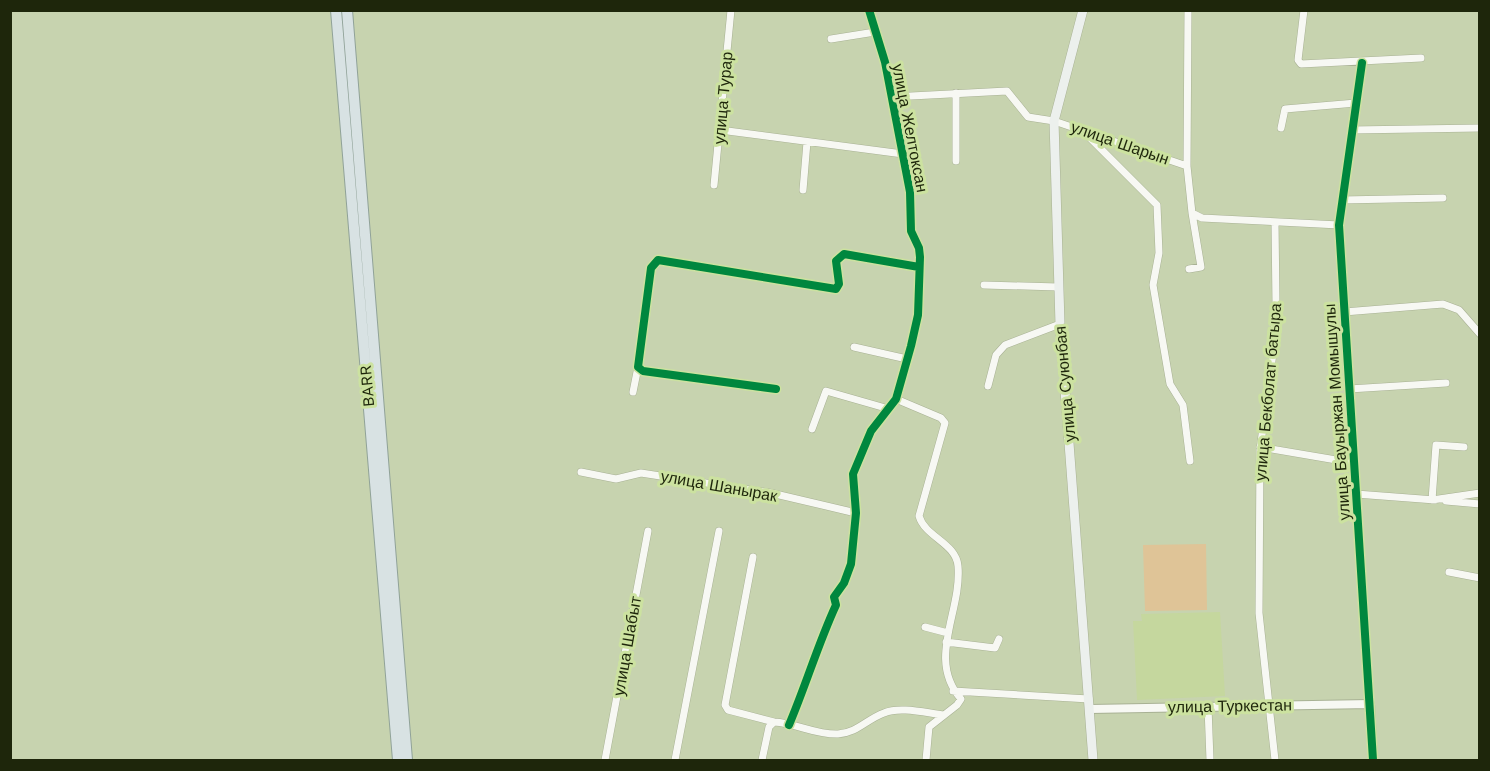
<svg xmlns="http://www.w3.org/2000/svg" width="1490" height="771" viewBox="0 0 1490 771" font-family="'Work Sans',sans-serif">
  <style>
    .built { fill: #c5d79e }
    .green { fill: #dfc497 }
    .lines { fill: none; stroke-linecap: round; stroke-linejoin: round }
    .minor-casing { stroke: #a8b194; stroke-width: 8 }
    .tertiary-casing { stroke: #a8b194; stroke-width: 10 }
    .secondary-casing { stroke: #a8b194; stroke-width: 10 }
    .trunk-casing { stroke: #90a298; stroke-width: 12 }
    .minor { stroke: #f7f8f3; stroke-width: 7 }
    .tertiary { stroke: #f7f8f3; stroke-width: 8 }
    .secondary { stroke: #ecf0ed; stroke-width: 9 }
    .trunk { stroke: #d8e2e3; stroke-width: 10 }
    .cycleway-casing { stroke: #cce2a0; stroke-width: 11 }
    .cycleway { stroke: #00873e; stroke-width: 8 }
    .labels { text-anchor: middle; dominant-baseline: central; stroke-width: 6; stroke-linejoin: round; paint-order: stroke }
    .street-label { font-size: 16px; fill: #1e260b; stroke: #cce2a0 }
  </style>
  <rect width="100%" height="100%" fill="#c7d3af"/>
  <path class="built" d="M1220,612l5,84 -88,4 -4,-79h9l-1,-7z"/>
  <path class="green" d="M1206,544l1,66 -62,1 -2,-66z"/>
  <g class="lines">
    <g class="minor-casing">
      <path id="minor" d="M1188,10l-1,156 5,47 10,5 137,7
        M1304,10l-6,50 3,4 120,-6
        M831,39l44,-7
        M1362,63l-23,162 31,479
        M956,93v68
        M892,97l115,-6 21,26 26,4 133,45
        M1281,128l4,-19 71,-6
        M720,130l183,24
        M1352,130l128,-2
        M1083,131l74,74 2,48 -6,32 17,99 13,21 7,56
        M714,185l17,-175
        M803,190l4,-48
        M1342,200l101,-2
        M1275,222l1,82 -3,49 -13,97 -1,163 16,147
        M1189,269l12,-2 -9,-54
        M984,285l74,2
        M1344,312l99,-8 16,6 21,24
        M854,347l53,12
        M988,386l8,-31 9,-10 55,-21
        M776,389l-133,-18 -5,-4 13,-99 7,-8 178,29 3,-5 -3,-23 8,-7 75,13
        M1349,389l97,-6
        M633,392l5,-25
        M896,399l45,19 4,5 -26,93c6,21 37,27 39,50 4,46 -32,93 3,133l-4,6 -28,22 -3,33
        M812,429l14,-38 63,18
        M1260,447l94,16
        M1464,447l-28,-2 -4,55 48,-7
        M581,472l35,7 25,-6 130,20 85,20
        M1356,494l79,6
        M1446,501l34,3
        M753,557l-28,148 3,5 46,12
        M1449,572l31,6
        M925,627l23,6
        M946,642l49,6 4,-9
        M953,691l136,8
        M1208,707l2,53
        M789,725c17,-40 29,-81 47,-120l-2,-8 10,-14 7,-19 5,-51 -3,-39 18,-43 25,-32 15,-53 7,-31 2,-58 -1,-9 -8,-17 -1,-39 -25,-130 -16,-52
        M605,760l43,-229
        M675,760l44,-229
        M762,760l7,-33 5,-5c22,1 42,13 64,12 19,-1 29,-15 46,-21 16,-7 42,0 60,2"/>
    </g>
    <g class="tertiary-casing">
      <path id="tertiary" d="M1090,709l280,-5 3,56"/>
    </g>
    <g class="secondary-casing">
      <path id="secondary" d="M1083,10l-29,111 6,203 33,436"/>
    </g>
    <g class="trunk-casing">
      <path id="trunk" d="M336,10l62,750
        M347,10l60,750"/>
    </g>
    <use href="#minor" class="minor"/>
    <use href="#tertiary" class="tertiary"/>
    <use href="#secondary" class="secondary"/>
    <use href="#trunk" class="trunk"/>
    <g class="cycleway-casing">
      <path id="cycleway" d="M1362,63l-23,162 34,535
        M776,389l-133,-18 -5,-4 13,-99 7,-8 178,29 3,-5 -3,-23 8,-7 75,13
        M789,725c17,-40 29,-81 47,-120l-2,-8 10,-14 7,-19 5,-51 -3,-39 18,-43 25,-32 15,-53 7,-31 2,-58 -1,-9 -8,-17 -1,-39 -25,-130 -16,-52"/>
    </g>
    <use href="#cycleway" class="cycleway"/>
  </g>
  <g class="labels">
    <g class="street-label">
      <text transform="translate(723 98) rotate(-85)">улица Турар</text>
      <text transform="translate(910 128) rotate(79)">улица Желтоксан</text>
      <text transform="translate(1120 143) rotate(19)">улица Шарын</text>
      <text transform="translate(1065 384) rotate(-95)">улица Суюнбая</text>
      <text transform="translate(367 386) rotate(-95)">BARR</text>
      <text transform="translate(1268 392) rotate(-85)">улица Бекболат батыра</text>
      <text transform="translate(1337 412) rotate(-94)">улица Бауыржан Момышулы</text>
      <text transform="translate(719 486) rotate(10)">улица Шанырак</text>
      <text transform="translate(627 646) rotate(-80)">улица Шабыт</text>
      <text transform="translate(1230 706) rotate(-1)">улица Туркестан</text>
    </g>
  </g>
  <rect width="1490" height="771" fill="none" stroke="#1e260b" stroke-width="24"/>
</svg>
